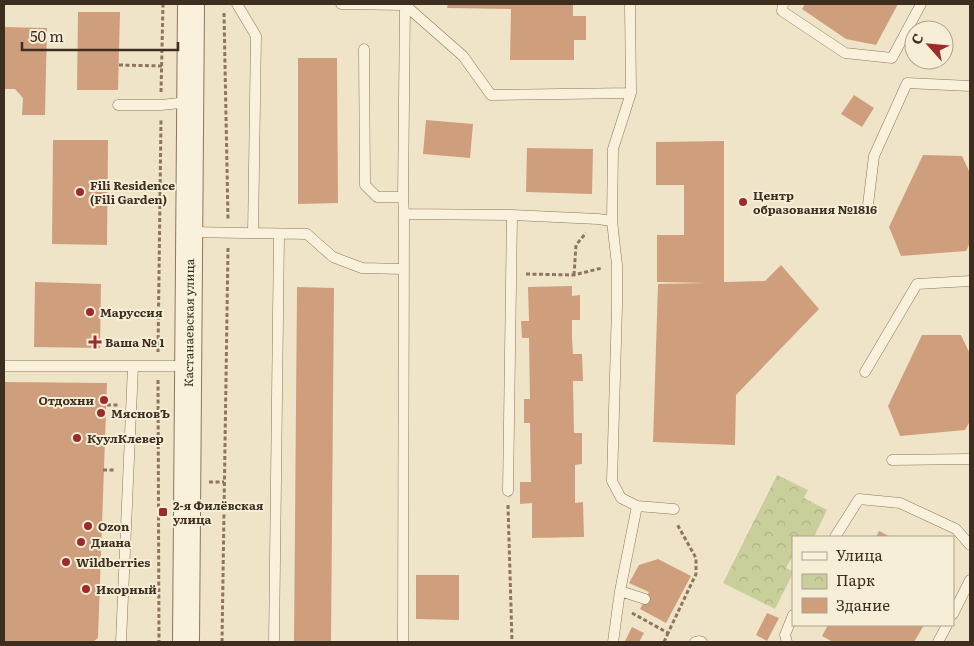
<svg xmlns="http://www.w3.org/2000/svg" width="974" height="646" viewBox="0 0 974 646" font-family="Literata,serif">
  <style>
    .park { fill: url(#park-crowns) }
    .building { fill: #cf9f7d }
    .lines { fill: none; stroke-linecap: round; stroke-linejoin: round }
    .service-casing { stroke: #8d765c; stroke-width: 11 }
    .tertiary-casing { stroke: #8d765c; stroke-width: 28 }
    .path { stroke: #8d765c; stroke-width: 3; stroke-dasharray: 4 2.5; stroke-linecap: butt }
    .service { stroke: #faf1dc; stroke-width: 10 }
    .tertiary { stroke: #faf1dc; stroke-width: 26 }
    .poi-dot { fill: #9e2a2b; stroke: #f7eed8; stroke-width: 2 }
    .labels { text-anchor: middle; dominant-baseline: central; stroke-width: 4; stroke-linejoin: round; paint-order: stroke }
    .poi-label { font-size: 12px; font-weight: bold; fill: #3d2e20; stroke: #f7eed8; text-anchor: start }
    .street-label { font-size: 12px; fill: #3d2e20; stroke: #f7eed8 }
  </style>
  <defs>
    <pattern id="park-crowns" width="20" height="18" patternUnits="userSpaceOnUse" patternTransform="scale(1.25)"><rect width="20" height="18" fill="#c9cf9b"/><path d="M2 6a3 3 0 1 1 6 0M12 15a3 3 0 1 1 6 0" fill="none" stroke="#aeb285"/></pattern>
  </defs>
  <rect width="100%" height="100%" fill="#f0e4c8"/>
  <path class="park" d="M777,475l31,15 -4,8 23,12 -13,27h-21v18l-7,13 7,3v2l-18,36 -52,-26z"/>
  <path class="building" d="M448,4h125v12h13v24h-12v20h-64l1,-51 -64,-1z
    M805,4h93l-22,41 -30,-6 -44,-30z
    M78,12h42l-2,78h-41z
    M4,27l43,1 -2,87h-23l1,-17 -8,-9h-11z
    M298,58h39l1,145 -40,1z
    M854,95l20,13 -12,19 -21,-13z
    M426,120l47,4 -3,34 -47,-4z
    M53,140h55l-1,105 -55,-1z
    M724,141v141l41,-1 16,-16 38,44 -83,86 -1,50 -82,-3 5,-158 49,-1 -50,-1v-47h27v-50h-28v-43z
    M527,148l66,1 -1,45 -66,-2z
    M923,155l39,1 8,17v70l-4,8 -65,5 -12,-29z
    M35,282l66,2 -1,64 -66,-1z
    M572,286v10l8,-1v25h-8v18l1,16h9l1,27h-10l1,52h8v31l-7,1v38l8,-1 1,35 -52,1v-35l-12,1v-22h11l-1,-59h-6v-24h6l-1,-61h-7l-1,-17h8l-1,-34z
    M297,287l37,1 -3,354h-37z
    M922,335h39l9,19v67l-5,9 -65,6 -12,-30z
    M4,382l103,1 -9,255 -5,4h-89z
    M879,531l12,6h-15z
    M658,559l33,17 -25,47 -26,-14 9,-17 -20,-9 10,-18z
    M416,575h43v45l-43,-1z
    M767,613l12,5 -12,23 -11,-6z
    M828,625h96l-10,17h-81l-11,-6z
    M632,627l12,6 -5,9 -14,-1z"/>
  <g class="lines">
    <g class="service-casing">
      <path id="service" d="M237,4l19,32 -3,197
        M341,4l64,1 58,51 28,39 140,-2
        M783,4l-1,7 63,42 47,5 29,-54
        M364,49l1,136 12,12h26
        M118,105h43l28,-3
        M868,205l6,-49 33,-73 63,3
        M404,214l108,1 86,4 14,2
        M190,232l117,2 26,23 29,11 42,1
        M4,366h183
        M865,372l52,-88 53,-3
        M892,460l78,-1
        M508,491l4,-276
        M637,506l37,3
        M835,537l24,-38 41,4 56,26 14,16
        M620,591l25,8
        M953,614l17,-34
        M121,642l12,-276
        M274,642l5,-408
        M403,642l1,-428 -1,-17 2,-193
        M613,642l7,-51 17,-85 -16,-8 -9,-17 5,-175v-41l-5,-44 1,-72 18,-56 -1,-89
        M695,642l4,-1 3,1
        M787,642l-2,-7 8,-20
        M938,642l9,-17"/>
    </g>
    <g class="tertiary-casing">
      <g id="tertiary">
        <path id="s1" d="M186,642l5,-638"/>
      </g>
    </g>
    <path class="path" d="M224,13l4,206
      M119,65l43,1
      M161,92l2,-88
      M526,274l48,1 28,-7
      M574,275l2,-30 10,-12
      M158,352l3,-232
      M158,380l1,262
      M107,405h11
      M103,470h11
      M209,482h15
      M508,505l4,137
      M632,613l36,20 28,-59v-16l-19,-34
      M222,642l6,-394
      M664,642l4,-9"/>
    <use href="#service" class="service"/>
    <use href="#tertiary" class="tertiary"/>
  </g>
  <g class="poi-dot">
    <circle cx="80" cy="192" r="5"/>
    <circle cx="743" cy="202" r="5"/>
    <circle cx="90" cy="312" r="5"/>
    <path d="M92.5 334.5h5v5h5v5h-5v5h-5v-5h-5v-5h5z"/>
    <circle cx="104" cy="400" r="5"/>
    <circle cx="101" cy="413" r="5"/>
    <circle cx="77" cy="438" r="5"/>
    <rect x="158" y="507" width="10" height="10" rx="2.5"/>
    <circle cx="88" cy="526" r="5"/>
    <circle cx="81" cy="542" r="5"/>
    <circle cx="66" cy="562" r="5"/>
    <circle cx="86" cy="589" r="5"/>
  </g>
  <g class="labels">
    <g class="poi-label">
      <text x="90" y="185">Fili Residence<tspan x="90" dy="14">(Fili Garden)</tspan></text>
      <text x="753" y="195">Центр<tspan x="753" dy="14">образования №1816</tspan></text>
      <text x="100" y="312">Маруссия</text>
      <text x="105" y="342">Ваша № 1</text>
      <text x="94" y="400" text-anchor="end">Отдохни</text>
      <text x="111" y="413">МясновЪ</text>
      <text x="87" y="438">КуулКлевер</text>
      <text x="173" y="505">2-я Филёвская<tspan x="173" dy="14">улица</tspan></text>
      <text x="98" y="526">Ozon</text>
      <text x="91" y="542">Диана</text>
      <text x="76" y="562">Wildberries</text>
      <text x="96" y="589">Икорный</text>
    </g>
    <g class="street-label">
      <text stroke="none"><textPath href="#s1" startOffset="319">Кастанаевская улица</textPath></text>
    </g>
  </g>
  <rect width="974" height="646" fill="none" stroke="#3d2e20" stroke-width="10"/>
  <rect x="792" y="536" width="162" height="90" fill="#f7eed8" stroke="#ada18e"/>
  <rect x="802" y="552" width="25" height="8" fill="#faf1dc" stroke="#ada18e"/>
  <text x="836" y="561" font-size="15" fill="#3d2e20">Улица</text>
  <rect x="802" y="574" width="25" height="15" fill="url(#park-crowns)" stroke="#ada18e"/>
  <text x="836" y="586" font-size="15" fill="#3d2e20">Парк</text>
  <rect x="802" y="598" width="25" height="15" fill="#cf9f7d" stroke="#ada18e"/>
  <text x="836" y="611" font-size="15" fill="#3d2e20">Здание</text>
  <g transform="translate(929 45) rotate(297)"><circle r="24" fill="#f7eed8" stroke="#ada18e"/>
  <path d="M0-4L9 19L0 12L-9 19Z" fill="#9e2a2b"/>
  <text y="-8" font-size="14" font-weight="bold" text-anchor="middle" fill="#3d2e20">С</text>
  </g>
  <path d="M22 42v8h156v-8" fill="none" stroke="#3d2e20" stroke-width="2.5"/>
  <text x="30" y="42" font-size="15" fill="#3d2e20" stroke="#f7eed8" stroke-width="4" paint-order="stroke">50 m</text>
</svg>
